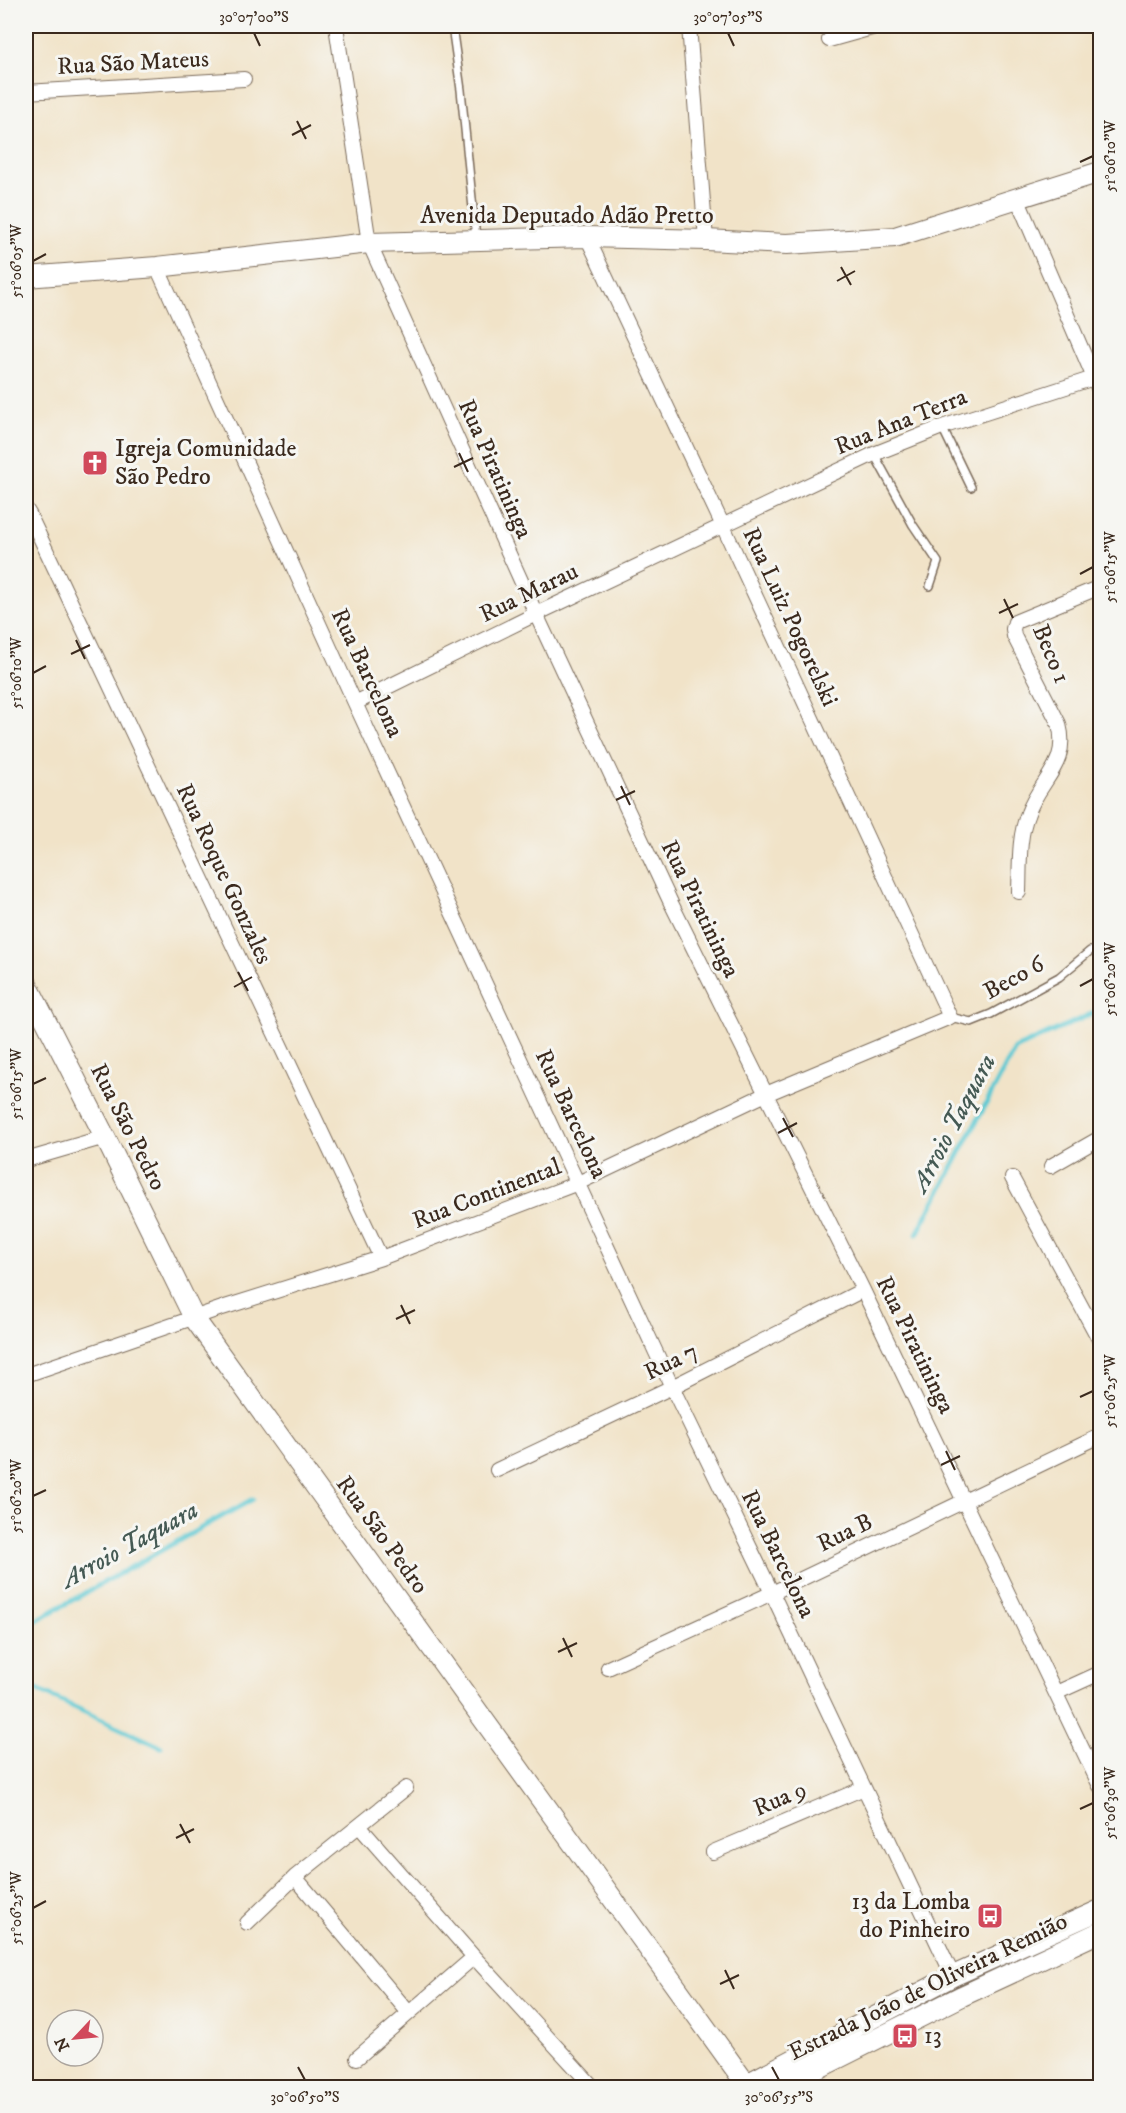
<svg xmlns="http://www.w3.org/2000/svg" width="1126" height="2113" viewBox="0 0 1126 2113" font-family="'IM FELL DW Pica',serif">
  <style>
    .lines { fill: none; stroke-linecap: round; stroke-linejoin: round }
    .stream { stroke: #5cc9d3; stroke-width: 5 }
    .lane-casing { stroke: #7b6b5a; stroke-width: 10 }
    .street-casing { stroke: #7b6b5a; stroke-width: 16 }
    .secondary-casing { stroke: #7b6b5a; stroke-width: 22 }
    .lane { stroke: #fff; stroke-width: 7 }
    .street { stroke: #fff; stroke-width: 14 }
    .secondary { stroke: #fff; stroke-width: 20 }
    .ticks { fill: none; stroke: #3b2a1e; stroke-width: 2 }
    .labels { text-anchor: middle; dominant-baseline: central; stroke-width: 6; stroke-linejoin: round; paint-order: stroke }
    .street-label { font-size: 24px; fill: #3b2a1e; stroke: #f6f6f2 }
    .poi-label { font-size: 24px; fill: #3b2a1e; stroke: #f6f6f2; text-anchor: start }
    .water-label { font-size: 26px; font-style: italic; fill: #455a54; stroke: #f6f6f2 }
    .neatline { fill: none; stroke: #3b2a1e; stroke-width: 2 }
    .ticks-label { font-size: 15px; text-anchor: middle; fill: #3b2a1e }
  </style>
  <rect width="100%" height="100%" fill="#f6f6f2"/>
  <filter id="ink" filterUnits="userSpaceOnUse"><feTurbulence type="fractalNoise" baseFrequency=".0167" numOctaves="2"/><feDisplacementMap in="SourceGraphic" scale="12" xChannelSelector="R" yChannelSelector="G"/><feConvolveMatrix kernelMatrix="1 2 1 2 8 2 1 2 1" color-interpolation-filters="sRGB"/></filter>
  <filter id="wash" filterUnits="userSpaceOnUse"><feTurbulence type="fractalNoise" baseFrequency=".008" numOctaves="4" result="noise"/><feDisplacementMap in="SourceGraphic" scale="24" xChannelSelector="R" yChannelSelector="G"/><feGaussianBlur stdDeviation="1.35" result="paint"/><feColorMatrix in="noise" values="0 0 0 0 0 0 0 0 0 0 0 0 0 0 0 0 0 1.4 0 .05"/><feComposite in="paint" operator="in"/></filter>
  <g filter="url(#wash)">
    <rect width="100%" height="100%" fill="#f1e3c8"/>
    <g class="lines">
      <path class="stream" d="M917,1234l98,-185 85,-39
        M26,1626l227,-127
        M26,1685l135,62"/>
    </g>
  </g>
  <g filter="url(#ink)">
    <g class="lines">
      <g class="lane-casing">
        <path id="lane" d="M452,26l9,64 15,148
          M942,427l29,60
          M874,454l39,71 25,37 -8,24
          M950,1017l21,5 20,-8 68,-37 31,-26"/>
      </g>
      <g class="street-casing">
        <path id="street" d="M336,26l33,217 167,371 135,289 192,387 237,496
          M689,26l17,214
          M829,40l50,-14
          M26,92l218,-13
          M1017,198l83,194
          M157,267l198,436 317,684 100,206 181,383
          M26,509l3,5 352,744
          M355,703l181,-89 338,-160 68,-27 158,-51
          M1019,892c1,-25 -1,-55 9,-79 12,-34 42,-48 31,-89l-45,-88 -1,-7 2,-7 85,-35
          M26,1160l79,-23
          M1051,1166l49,-28
          M1012,1178l88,163
          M26,1375l196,-67 159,-50 197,-75 188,-89 184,-77 -227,-491 -136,-289
          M497,1470l175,-83 191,-97
          M608,1668l164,-75 328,-157
          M1056,1693l44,-20
          M359,1826l115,131 120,131
          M713,1852l151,-64
          M295,1877l114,136
          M247,1923l48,-46 111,-89
          M357,2058l117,-101"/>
      </g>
      <g class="secondary-casing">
        <path id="secondary" d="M26,277l131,-10 212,-24 218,-6 119,3 81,4 108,-7 205,-65
          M26,982l79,155 89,181 555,770
          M739,2088l214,-112 147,-66
          M779,2088l183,-92 138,-64"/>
      </g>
      <use href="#lane" class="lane"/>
      <use href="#street" class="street"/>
      <use href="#secondary" class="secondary"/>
    </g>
  </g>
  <path class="ticks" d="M254,33l6,13M728,33l6,13M297,121l9,18M292,135l19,-10M1080,162l13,-6M33,261l13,-7M841,267l10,18M837,281l18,-10M459,453l9,19M454,467l19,-9M1080,574l13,-7M1004,599l9,19M999,613l19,-9M76,640l9,19M71,654l19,-9M33,673l13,-7M621,786l9,19M616,800l19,-9M238,972l10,19M1080,986l13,-7M234,987l18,-10M33,1084l13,-6M783,1118l10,19M778,1133l19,-10M401,1305l9,19M396,1319l19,-9M1080,1397l13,-6M946,1451l9,19M941,1465l19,-9M33,1496l13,-6M563,1638l9,19M558,1652l19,-9M1080,1809l13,-6M180,1824l10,19M176,1838l18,-9M33,1908l13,-7M725,1970l9,19M720,1984l19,-9M298,2067l7,13M772,2067l7,13"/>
  <defs>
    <g id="church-square" transform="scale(1.35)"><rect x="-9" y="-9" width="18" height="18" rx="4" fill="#d1495b" stroke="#f6f6f2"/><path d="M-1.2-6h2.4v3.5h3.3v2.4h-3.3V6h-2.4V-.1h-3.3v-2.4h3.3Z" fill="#fff"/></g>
    <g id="bus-square" transform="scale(1.35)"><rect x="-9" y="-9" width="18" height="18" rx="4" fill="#d1495b" stroke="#f6f6f2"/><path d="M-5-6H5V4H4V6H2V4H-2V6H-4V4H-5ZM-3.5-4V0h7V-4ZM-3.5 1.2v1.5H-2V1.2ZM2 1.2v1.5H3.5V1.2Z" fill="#fff"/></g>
  </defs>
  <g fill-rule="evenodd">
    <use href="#church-square" x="95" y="463"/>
    <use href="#bus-square" x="990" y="1916"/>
    <use href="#bus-square" x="905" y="2036"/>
  </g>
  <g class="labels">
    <g class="street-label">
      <text transform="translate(133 63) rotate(-3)">Rua São Mateus</text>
      <text x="567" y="216">Avenida Deputado Adão Pretto</text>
      <text transform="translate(901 422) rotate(-22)">Rua Ana Terra</text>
      <text transform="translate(495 469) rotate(66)">Rua Piratininga</text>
      <text transform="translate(529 593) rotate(-26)">Rua Marau</text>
      <text transform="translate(790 617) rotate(65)">Rua Luiz Pogorelski</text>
      <text transform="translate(1051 654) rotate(67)">Beco 1</text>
      <text transform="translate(367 673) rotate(65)">Rua Barcelona</text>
      <text transform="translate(224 874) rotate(65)">Rua Roque Gonzales</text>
      <text transform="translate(700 909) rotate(64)">Rua Piratininga</text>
      <text transform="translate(1014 978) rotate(-29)">Beco 6</text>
      <text transform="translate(571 1114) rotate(65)">Rua Barcelona</text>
      <text transform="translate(128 1127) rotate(63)">Rua São Pedro</text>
      <text transform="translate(487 1194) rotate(-21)">Rua Continental</text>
      <text transform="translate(915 1345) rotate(64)">Rua Piratininga</text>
      <text transform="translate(671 1362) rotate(-26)">Rua 7</text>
      <text transform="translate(845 1533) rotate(-26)">Rua B</text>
      <text transform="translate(382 1535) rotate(54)">Rua São Pedro</text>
      <text transform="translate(778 1554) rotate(64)">Rua Barcelona</text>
      <text transform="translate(780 1799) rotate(-23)">Rua 9</text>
      <text transform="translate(928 1987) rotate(-26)">Estrada João de Oliveira Remião</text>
    </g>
    <g class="poi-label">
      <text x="115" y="449">Igreja Comunidade<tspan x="115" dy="28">São Pedro</tspan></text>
      <text x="970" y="1902" text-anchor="end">13 da Lomba<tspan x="970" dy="28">do Pinheiro</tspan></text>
      <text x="924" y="2036">13</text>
    </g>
    <g class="water-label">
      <text transform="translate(954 1123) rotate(-62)">Arroio Taquara</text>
      <text transform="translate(130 1545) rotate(-29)">Arroio Taquara</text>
    </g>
  </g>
  <rect width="1126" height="2113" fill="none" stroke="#f6f6f2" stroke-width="66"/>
  <g transform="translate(75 2038) rotate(244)"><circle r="28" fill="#f6f6f2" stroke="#aba49d" stroke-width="1.5"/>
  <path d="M0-4.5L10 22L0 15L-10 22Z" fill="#d1495b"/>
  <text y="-9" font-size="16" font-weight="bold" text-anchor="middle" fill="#3b2a1e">N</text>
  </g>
  <rect x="33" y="33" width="1060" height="2047" class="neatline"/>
  <g class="ticks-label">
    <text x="254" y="22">30°07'00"S</text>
    <text x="728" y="22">30°07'05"S</text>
    <text transform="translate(1110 156) rotate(-90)" y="5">51°06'10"W</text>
    <text transform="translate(16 261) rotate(-90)" y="5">51°06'05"W</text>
    <text transform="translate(1110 567) rotate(-90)" y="5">51°06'15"W</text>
    <text transform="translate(16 673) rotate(-90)" y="5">51°06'10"W</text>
    <text transform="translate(1110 979) rotate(-90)" y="5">51°06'20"W</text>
    <text transform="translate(16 1084) rotate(-90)" y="5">51°06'15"W</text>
    <text transform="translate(1110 1391) rotate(-90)" y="5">51°06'25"W</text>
    <text transform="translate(16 1496) rotate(-90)" y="5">51°06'20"W</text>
    <text transform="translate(1110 1803) rotate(-90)" y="5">51°06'30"W</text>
    <text transform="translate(16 1908) rotate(-90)" y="5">51°06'25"W</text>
    <text x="305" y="2102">30°06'50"S</text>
    <text x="779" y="2102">30°06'55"S</text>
  </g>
</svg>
